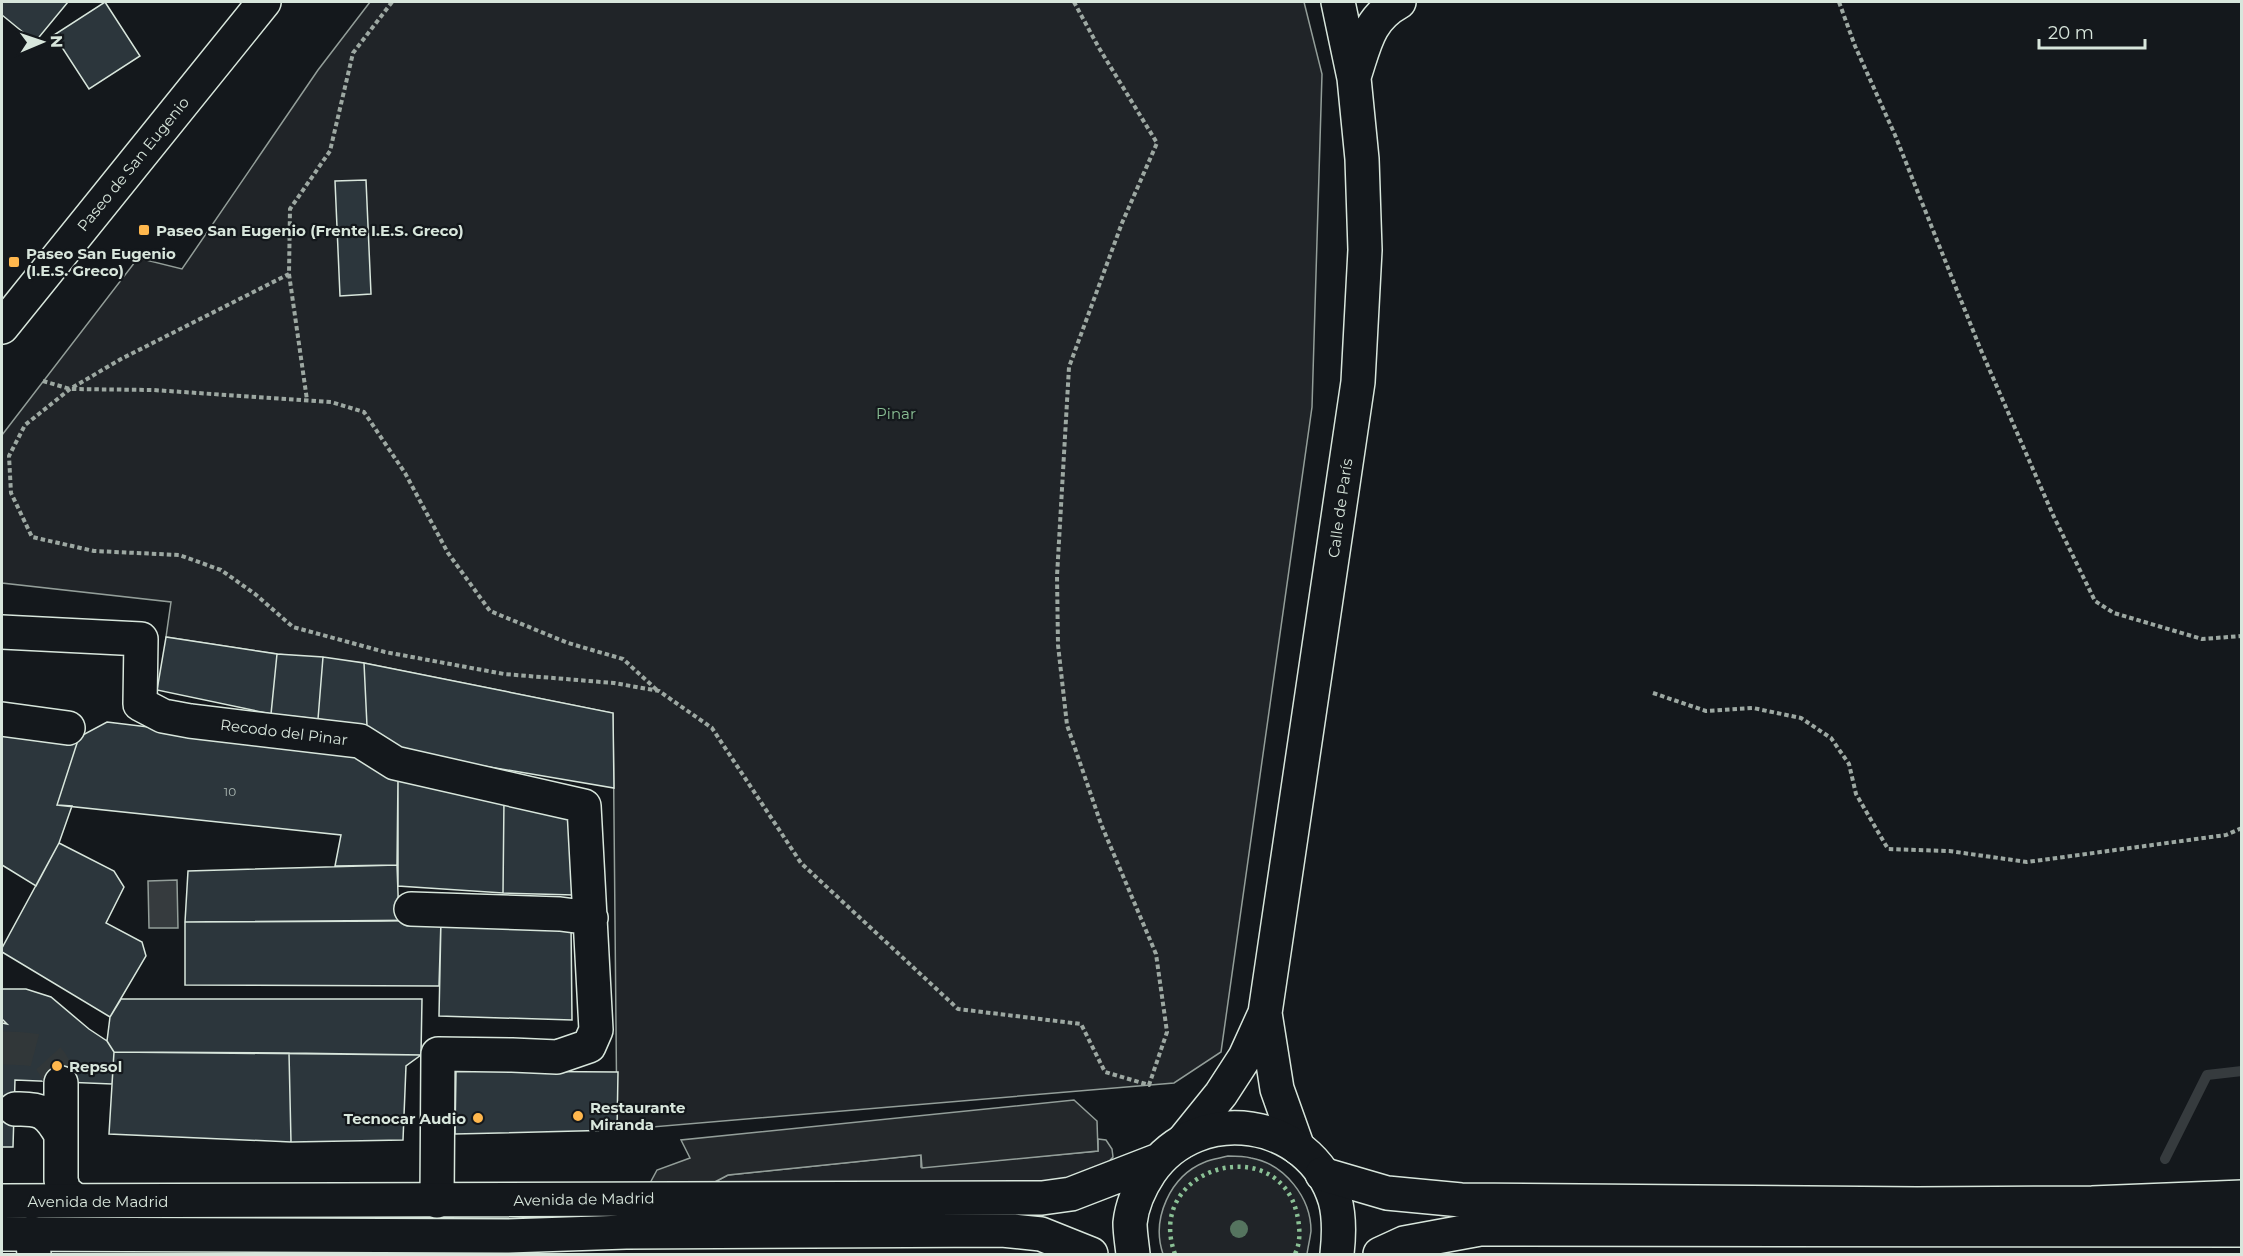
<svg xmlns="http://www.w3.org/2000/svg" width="2243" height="1256" viewBox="0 0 2243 1256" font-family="Montserrat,sans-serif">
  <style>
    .green { fill: #202428; stroke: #939e99; stroke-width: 1.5 }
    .parking { fill: #24282b; stroke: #939e99; stroke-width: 1.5 }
    .water { fill: #363b3e; stroke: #939e99; stroke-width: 1.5 }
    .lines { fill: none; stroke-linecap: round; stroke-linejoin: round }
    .stream { stroke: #363b3e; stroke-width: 10 }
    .building { fill: #2c363c; stroke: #d8e6dc; stroke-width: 1.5 }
    .minor-tunnel { stroke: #313739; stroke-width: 33; stroke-dasharray: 33 16; stroke-linecap: butt }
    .minor-casing { stroke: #d8e6dc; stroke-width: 36 }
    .major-casing { stroke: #d8e6dc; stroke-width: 36 }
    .highway-casing { stroke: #d8e6dc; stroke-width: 36 }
    .path { stroke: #9da8a2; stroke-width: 4; stroke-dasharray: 4.5 3; stroke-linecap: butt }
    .minor { stroke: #14181c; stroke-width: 33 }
    .major { stroke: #14181c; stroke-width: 33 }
    .highway { stroke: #14181c; stroke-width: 33 }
    .hedge { stroke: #8ac095; stroke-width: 4.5; stroke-dasharray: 3 4.5; stroke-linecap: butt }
    .tree { fill: #55745f }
    .poi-dot { fill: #ffb74d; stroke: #14181c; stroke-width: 2 }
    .labels { text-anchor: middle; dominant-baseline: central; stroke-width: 4.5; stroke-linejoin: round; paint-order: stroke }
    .number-label { font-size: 12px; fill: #adbab4 }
    .street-label { font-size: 15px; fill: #d8e6dc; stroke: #14181c }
    .poi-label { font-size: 15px; font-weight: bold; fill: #d8e6dc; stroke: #14181c; text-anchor: start }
    .park-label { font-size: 15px; fill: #8ac095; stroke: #14181c }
  </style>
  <rect width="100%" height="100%" fill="#14181c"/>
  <path class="green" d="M370,2h934l18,72 -10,333 -91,645 -47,31 -557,47 -4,-417 -249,-50 -87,-9 -111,-17 5,-35 -169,-19v-148l136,-177 44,11 136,-199z
    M1098,1139l8,1 6,9 1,8c-15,20 -41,23 -64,25l-340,3 19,-10 193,-20v12l177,-16z
    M1228,1156c8,0 16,0 23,2 34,6 60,40 60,73 -1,8 -3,16 -4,23h-144c-12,-35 7,-78 42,-92 7,-3 16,-4 23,-6z"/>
  <path class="parking" d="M1074,1100l23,21 1,30 -176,17 -1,-13 -193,20 -19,10h-60l8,-15 33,-12 -9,-18z"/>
  <path class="water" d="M177,880l1,48h-29l-1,-47z"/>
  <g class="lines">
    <path class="stream" d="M2165,1159l42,-84 35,-4"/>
  </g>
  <path class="building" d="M2,2h66l-33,40 -33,-27z
    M105,2l35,54 -51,33 -35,-54z
    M366,180l5,114 -31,2 -5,-115z
    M166,637l111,17 -6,60 -114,-24z
    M277,654l46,3 -5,62 -47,-5z
    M323,657l41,6 3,63 -49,-7z
    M364,663l249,50 1,75 -213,-36 -34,-26z
    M107,722l239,29 52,26 -1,88 -62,1 6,-31 -284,-30 22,-68z
    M2,725l77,12 -22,68 15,1 -13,37 -23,43 -34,-21z
    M398,777l106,22 -1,94 -105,-7z
    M504,799l67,13 3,83 -71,-2z
    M59,843l55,28 10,16 -18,36 36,19 4,14 -36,61 -108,-65v-4z
    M397,865l2,56 -214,1 3,-51z
    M441,920l130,3 1,97 -133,-4z
    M441,920l-2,66 -254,-1v-63z
    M2,989h24l25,8 38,32 18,12 7,11 -2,32 -97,-4 -2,67h-11v-124l5,1 -5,-5z
    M121,999h301l-1,56 -307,-3 -7,-11 3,-24z
    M114,1052l175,1 2,89 -182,-8z
    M289,1053l132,2 -15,11 -3,74 -112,2z
    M456,1071l162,1 -1,58 -162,4z"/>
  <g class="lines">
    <path class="minor-tunnel" d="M2,1048c35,1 46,-2 59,35"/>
    <g class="minor-casing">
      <path id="minor" d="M1354,77c11,-33 14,-58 45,-75
        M2,327l262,-325
        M2,632l139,7 -1,65 23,12 27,5 170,20 35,22 189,43 12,224 -7,16 -32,11 -45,-2 -74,-1 -1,147
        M2,719l66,9
        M411,909l149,5 31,4
        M1265,1013l12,76 21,59
        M61,1083v97l3,11 11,9
        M15,1109c26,-1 33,3 46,26
        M1183,1141l38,-47 24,-37 20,-44 93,-631 7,-132 -3,-91 -8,-81 -16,-76
        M32,1233l2,21"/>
    </g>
    <g class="major-casing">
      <path id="major" d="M2,1201l1040,-3 29,-4 88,-34
        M2,1234l506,2 118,-4 376,-2 39,4 50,20
        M1133,1254c-1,-10 -3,-21 -3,-31 2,-19 10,-36 20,-51 48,-70 160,-54 185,28 5,18 4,36 2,54"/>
    </g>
    <g class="highway-casing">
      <path id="highway" d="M1322,1174l65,19 74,7 456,4 175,-1 150,-6
        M1380,1254l24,-11 76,-14 762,1"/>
    </g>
    <path class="path" d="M392,2l-39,51 -23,98 -40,58 -1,65 -168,85 -51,30 -45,36 -16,31 2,37 21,44 62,14 85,4 42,15 34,24 38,33 92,25 119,22 110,9 45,8 53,37 89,135 157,146 123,15 24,48 44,13 18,-53 -11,-78 -55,-130 -34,-99 -9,-80 -1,-69 12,-209 53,-144 35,-80 -58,-95 -25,-46
      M1839,2l16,44 40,89 85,213 73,167 42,86 19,12 88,26 40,-3
      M289,274l18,126
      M43,381l27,8 83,1 178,12 33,10 41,61 43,80 42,58 78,32 55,16 35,32
      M1653,693l53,18 47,-3 48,10 30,20 18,26 7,30 32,55 61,2 78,11 199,-27 16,-7"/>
    <use href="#minor" class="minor"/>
    <use href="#major" class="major"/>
    <use href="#highway" class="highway"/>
    <path class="hedge" d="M1175,1254c-32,-87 103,-124 122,-40 3,13 4,28 -2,40"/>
  </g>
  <circle class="tree" cx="1239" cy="1229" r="9"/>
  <g class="poi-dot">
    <rect x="138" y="224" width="12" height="12" rx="3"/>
    <rect x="8" y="256" width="12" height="12" rx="3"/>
    <circle cx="57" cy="1066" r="6"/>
    <circle cx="578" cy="1116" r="6"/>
    <circle cx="478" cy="1118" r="6"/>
  </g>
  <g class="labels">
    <g class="number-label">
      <text x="230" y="791">10</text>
    </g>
    <g class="street-label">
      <text transform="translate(133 164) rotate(-51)">Paseo de San Eugenio</text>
      <text transform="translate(1340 508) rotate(-82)">Calle de París</text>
      <text transform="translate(284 732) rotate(7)">Recodo del Pinar</text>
      <text transform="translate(584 1199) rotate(-1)">Avenida de Madrid</text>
      <text x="98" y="1201">Avenida de Madrid</text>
    </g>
    <g class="poi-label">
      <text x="156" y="230">Paseo San Eugenio (Frente I.E.S. Greco)</text>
      <text x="26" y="253">Paseo San Eugenio<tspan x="26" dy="17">(I.E.S. Greco)</tspan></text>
      <text x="69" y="1066">Repsol</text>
      <text x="590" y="1107">Restaurante<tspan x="590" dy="17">Miranda</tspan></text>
      <text x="466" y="1118" text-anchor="end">Tecnocar Audio</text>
    </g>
    <g class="park-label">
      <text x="896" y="413">Pinar</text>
    </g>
  </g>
  <rect width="2243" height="1256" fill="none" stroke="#d8e6dc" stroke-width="6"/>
  <g transform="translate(42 42) rotate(88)" stroke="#14181c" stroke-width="4.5" paint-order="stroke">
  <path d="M0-4.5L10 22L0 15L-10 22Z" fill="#d8e6dc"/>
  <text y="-9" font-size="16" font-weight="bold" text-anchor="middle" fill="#d8e6dc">N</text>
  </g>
  <path d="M2039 39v9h106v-9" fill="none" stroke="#d8e6dc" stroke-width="3"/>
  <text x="2048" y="39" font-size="18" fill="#d8e6dc" stroke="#14181c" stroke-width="4.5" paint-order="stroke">20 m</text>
</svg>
